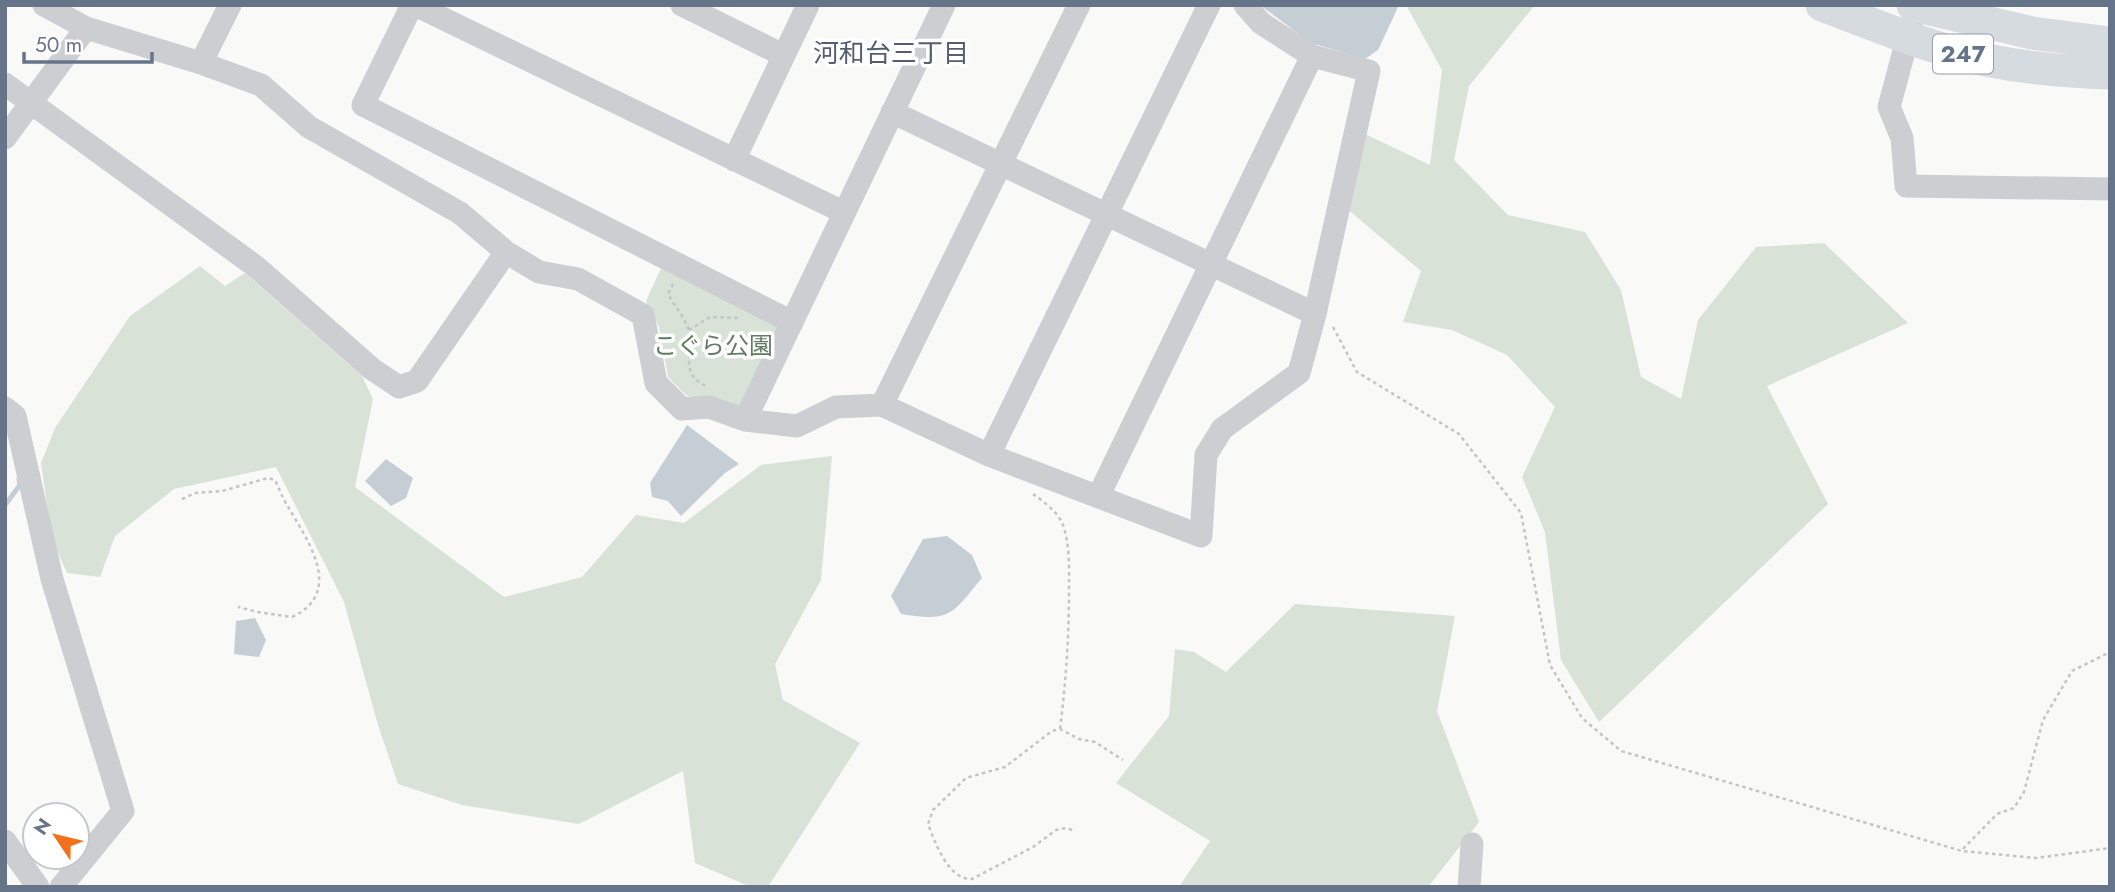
<svg xmlns="http://www.w3.org/2000/svg" width="2115" height="892" viewBox="0 0 2115 892" font-family="Jost,'Noto Sans JP',sans-serif">
  <style>
    .green { fill: #d9e2d7 }
    .water { fill: #c5ced5 }
    .lines { fill: none; stroke-linecap: round; stroke-linejoin: round }
    .stream { stroke: #c5ced5; stroke-width: 5 }
    .path { stroke: #c2c4c7; stroke-width: 2.5; stroke-dasharray: 3.5 3.5; stroke-linecap: butt }
    .minor { stroke: #ccced2; stroke-width: 23 }
    .highway { stroke: #d6dbe0; stroke-width: 33 }
    .labels { text-anchor: middle; dominant-baseline: central; stroke-width: 7; stroke-linejoin: round; paint-order: stroke }
    .shield { fill: #fff; stroke: #949ead; stroke-width: 2 }
    .shield-label { font-size: 23px; font-weight: bold; fill: #66748a }
    .park-label { font-size: 24px; fill: #627b61; stroke: #fff }
    .neighbourhood-label { font-size: 26px; fill: #545f6e; stroke: #fff }
  </style>
  <rect width="100%" height="100%" fill="#f9f9f7"/>
  <path class="green" d="M1406,5h129l-66,81 -15,74 54,55 77,17 36,58 20,87 40,22 17,-79 58,-73 68,-4 84,80 -141,63 61,118 -229,218 -38,-62 -16,-128 -23,-55 33,-70 -48,-52 -55,-25 -49,-8 18,-51 -75,-63 17,-75 67,32 12,-95z
    M663,264l115,63 -39,82 -22,-9 -30,-4 -19,-19 -9,-50 -13,-26z
    M200,266l25,20 20,-13 117,103 11,23 -18,88 149,110 78,-20 54,-62 48,8 77,-58 71,-9 -11,124 -46,84 8,36 77,43 -92,144h-17l-56,-24 -12,-92 -104,53 -117,-19 -64,-21 -20,-59 -34,-123 -68,-135 -102,22 -59,47 -15,41 -33,-4 -15,-34 -11,-76 14,-35 75,-112z
    M1295,604l160,12 -18,95 42,111 -51,65h-249l31,-46 -94,-58 53,-67 6,-67 19,3 32,20z"/>
  <path class="water" d="M1260,5h139l-21,45 -13,9 -54,-16z
    M687,425l52,39 -14,9 -44,43 -13,-15 -16,-4 -2,-14z
    M386,459l27,19 -7,20 -15,8 -26,-25z
    M947,536l25,19 10,23c-31,37 -31,44 -81,36l-10,-18 32,-57z
    M255,618l11,22 -7,17 -25,-3 2,-33z"/>
  <g class="lines">
    <path class="stream" d="M5,505l15,-20 -1,-6"/>
    <path class="path" d="M673,284l-5,10c6,11 16,23 20,34 8,23 -12,45 20,59
      M1333,327l24,45 102,62 62,79 29,152 32,53 39,33 341,100 74,7 74,-10
      M689,330l21,-13 28,1
      M1033,494c11,8 25,18 30,31 7,20 6,43 6,64 0,47 -3,93 -9,140
      M182,499l13,-6 27,-2 46,-13 7,2c4,8 7,17 12,25 19,33 59,87 5,112l-34,-5 -20,-5
      M1072,830l-6,-2 -10,2 -23,17 -61,32c-24,1 -37,-37 -44,-55l5,-14 33,-32 39,-11 47,-36 8,-2 19,10 16,3 28,18
      M1963,849l34,-35 17,-6 10,-16 19,-72 29,-49 38,-19"/>
    <path class="minor" d="M44,5l42,23 115,35 60,22 48,42 151,86 46,39 33,20 39,7 65,36 13,68 26,26 27,-2 36,13 52,6 39,-19 46,-2 107,50 212,81 5,-81 16,-26 77,-56 16,-59 54,-243 -57,-15 -51,-33 -16,-18
      M412,5l-49,100 429,217
      M415,5l428,207
      M682,5l101,50
      M1911,25l-22,82 13,31 4,48 204,3
      M201,63l29,-58
      M5,84l250,182 117,103 27,18 18,-6 89,-129
      M892,112l423,202
      M5,138l81,-110
      M734,160l74,-155
      M882,405l197,-400
      M5,408l10,8 37,163 71,232 -62,76
      M745,420l199,-415
      M989,455l220,-450
      M1099,495l213,-439
      M5,841l33,46
      M1469,887l3,-43"/>
    <path class="highway" d="M1822,5c54,20 108,44 164,55 40,8 83,12 124,13
      M1913,5l119,28 78,10"/>
  </g>
  <g class="labels">
    <rect class="shield" x="1933" y="34.5" width="60" height="39" rx="5"/>
    <g class="shield-label">
      <text x="1963" y="54">247</text>
    </g>
    <g class="park-label">
      <text x="713" y="345">こぐら公園</text>
    </g>
    <g class="neighbourhood-label">
      <text x="891" y="53">河和台三丁目</text>
    </g>
  </g>
  <rect width="2115" height="892" fill="none" stroke="#66748a" stroke-width="14"/>
  <g transform="translate(56 836) rotate(305)"><circle r="33" fill="#ffffff" stroke="#c2c7d0" stroke-width="2"/>
  <path d="M0-5L12 26L0 18L-12 26Z" fill="#f2711e"/>
  <text y="-10" font-size="19" font-weight="bold" text-anchor="middle" fill="#66748a">N</text>
  </g>
  <path d="M24 52v10h128v-10" fill="none" stroke="#66748a" stroke-width="3.5"/>
  <text x="35" y="52" font-size="21" fill="#66748a" stroke="#ffffff" stroke-width="5" paint-order="stroke">50 m</text>
</svg>
